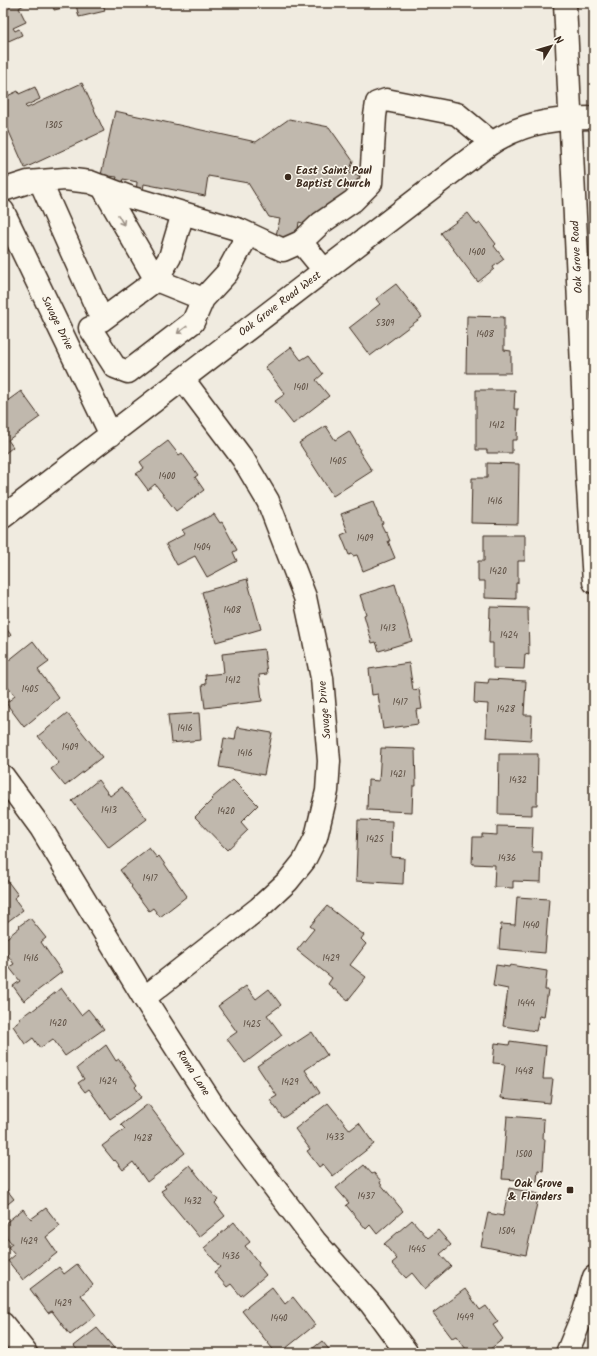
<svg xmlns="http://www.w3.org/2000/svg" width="597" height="1356" viewBox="0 0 597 1356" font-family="Kalam,sans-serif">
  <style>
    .building { fill: #c0b8ad; stroke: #3b2a1e }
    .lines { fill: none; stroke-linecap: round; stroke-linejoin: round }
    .minor-casing { stroke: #3b2a1e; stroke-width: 25 }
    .minor { stroke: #fbf7ec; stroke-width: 22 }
    .oneway { stroke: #9b9085 }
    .poi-dot { fill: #3b2a1e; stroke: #fbf7ec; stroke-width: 1.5 }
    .labels { text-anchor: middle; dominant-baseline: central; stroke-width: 3; stroke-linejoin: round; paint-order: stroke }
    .number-label { font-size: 9px; fill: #5c4e42 }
    .poi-label { font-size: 11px; font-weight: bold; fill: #3b2a1e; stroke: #fbf7ec; text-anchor: start }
    .street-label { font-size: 11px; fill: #3b2a1e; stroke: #fbf7ec }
  </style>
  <rect width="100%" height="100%" fill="#f0ebe0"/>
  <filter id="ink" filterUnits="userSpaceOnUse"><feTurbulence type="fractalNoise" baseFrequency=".025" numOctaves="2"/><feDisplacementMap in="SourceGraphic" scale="8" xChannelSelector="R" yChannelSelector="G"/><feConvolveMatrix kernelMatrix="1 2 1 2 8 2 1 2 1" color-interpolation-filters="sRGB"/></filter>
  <g filter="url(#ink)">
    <path class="building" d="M3,3h20l1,2 -5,3 7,14 -13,6 2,3 4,-2 3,6 -18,8 -1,-3z
      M53,3h50l2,8 -26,6 -3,-12 -22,5z
      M82,83l22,48 -79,37 -22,-50v-20l15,-7 1,3 16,-7 5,12 -15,7 2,2z
      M115,111l141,31 33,-23 40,8 24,34 -4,12 12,3 -3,17 -11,-3 -3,12 -34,23 -11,-3 -3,21 -21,-4 5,-20 -11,-2 -21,-34 -40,-7 -3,20 -61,-12 -1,6 -7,2 1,-10 -14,-3 -3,9 -6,-1 3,-10 -16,-2z
      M468,213l9,12 3,-2 16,21 -2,2 10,13 -11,8 1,2 -16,13 -37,-49z
      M396,284l26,33 -52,39 -21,-28 31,-24 -4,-5z
      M467,316l37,1v33l7,1v22h-45z
      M291,347l10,13 8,-5 14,19 -7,6 13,16 -36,28 -18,-23 10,-7 -20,-27z
      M476,390h39l-1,19h4l-1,31h-5v13h-25v-3h-11z
      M21,391l19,26 -32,23 5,7 -10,8v-51z
      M326,426l9,14 14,-9 11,18 -1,2 13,20 -39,25 -34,-53z
      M168,441l11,14 3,-2 16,22 -3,2 9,13 -28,21 -21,-27 -7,6 -12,-16 8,-6 -4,-6z
      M487,463l32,1 -1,60 -47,-1 1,-45h15z
      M373,502l6,15h1l3,6 -2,1 4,8 1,-1 4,10h-2l7,17 -32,13 -6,-16 -4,1 -1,-2 -3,1 -8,-20 7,-3 -7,-18z
      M214,514l6,9 2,-1 15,28 -4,2 4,9 -30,16 -12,-21 -18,9 -11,-21 19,-10 -3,-4z
      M484,535h41v26h-7v22h-2v16l-31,-1v-17h-7v-20h6z
      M247,579l14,50 -45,13 -14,-50z
      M395,584l17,57 -33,10 -3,-9 -4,1 -8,-28 2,-1 -6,-19z
      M490,607l38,1 1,47 -4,-1 -1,15 -31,-1v-25h-4z
      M3,624l8,11 -8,7z
      M33,641l16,21 -11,8 21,28 -35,29 -18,-24 9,-7 -12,-15v-16z
      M264,649l3,25 -8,1 3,26 -57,7 -3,-23 4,-1 -1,-9 19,-2 -2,-19z
      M409,663l4,27 6,-1 3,20 -6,1 2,14 -35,5 -5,-35 -6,1 -3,-26z
      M489,679l37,2 -2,34h8l-1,25 -45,-3 2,-33 -14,-1 1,-21 13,1z
      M67,713l35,44 -37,29 -14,-17 8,-6 -21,-27z
      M199,713l2,27 -30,3 -3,-28z
      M237,727l35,6 -8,42 -45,-8 5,-29 11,2z
      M381,748l34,1 1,37h-3l-1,26 -45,-2 1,-30 11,1z
      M499,754h39l-1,51h-5v10l-34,-1z
      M98,780l12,16 12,-9 25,32 -38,29 -37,-47z
      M233,780l25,25 -17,17 7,8 -21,20 -32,-33 18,-18 -1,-1z
      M358,820l34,1 -1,36 13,1 -1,26 -47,-3z
      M497,826l36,1 -1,25h10l-1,30 -28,-1v7l-19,-1 1,-22 -23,-1 1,-27h9v-3l15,1z
      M149,848l8,10 2,-2 28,40 -27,21 -7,-9 -4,3 -18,-24 1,-1 -12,-16z
      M3,875l15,20 -4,3 9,12 -20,15z
      M517,897l32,2 -4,54 -46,-4 2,-25 14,1z
      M327,906l37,29 -3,4 5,5 -16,21 16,12 -18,23 -20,-16 4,-6 -35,-28 17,-21 -4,-3z
      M30,918l16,20 -5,4 21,30 -38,29 -11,-15 7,-5 -11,-14 5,-3 -7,-10 -1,1 -3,-3v-11l17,-14 -1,-1z
      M496,965l13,2 1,-2 37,6 -2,19h3l-4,27 -5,-1 -3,15 -33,-5 5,-37 -15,-3z
      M246,986l10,13 13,-10 12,16 -14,10 15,20 -37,28 -18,-24 10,-7 -19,-26z
      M61,988l20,27 7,-6 16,20 -39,27 -12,-17 -13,9 -7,-10 -8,6 -12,-18 7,-5 -1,-2 12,-9 1,1z
      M312,1032l15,23 -22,15 15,23 -37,25 -13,-18 7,-4 -20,-30 31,-21 1,2z
      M510,1041l36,5 -3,33h10l-3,24 -49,-5 4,-34 -12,-1 2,-20 14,2z
      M106,1045l10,16 3,-2 18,26 -2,2 7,10 -32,22 -21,-30 -4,3 -7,-9 6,-4 -7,-11z
      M328,1103l22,27 9,-7 15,21 -41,32 -10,-12 -4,3 -12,-16 3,-2 -15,-20z
      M148,1104l37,49 -38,29 -14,-20 -10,8 -8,-10 -1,1 -12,-15 23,-17 -4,-4z
      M507,1116l37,3 -1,20h2l-2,32 -5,-1 -1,11 -35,-2z
      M189,1165l29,35 -3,3 10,13 -26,21 -38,-46 5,-3 -2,-2z
      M364,1165l8,9 2,-1 7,8 -1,2 23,28 -26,23 -7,-9 -4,4 -20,-24 3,-2 -13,-15z
      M3,1185l11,14 -11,9z
      M509,1188l30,6 -13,61 -45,-9 7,-33 15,3z
      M46,1208l14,18 -14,11 11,16 -34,27 -15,-19 7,-6 -7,-8 4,-3 -9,-12v-7l20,-16 8,10z
      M412,1220l16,18 10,-8 13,15 -11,9 11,12 -26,23 -13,-16 -6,5 -14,-15 5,-4 -13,-15z
      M234,1222l16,20 -5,4 14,17 -1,2 8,10 -25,21 -10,-12 -4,3 -13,-15 6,-5 -16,-19z
      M77,1264l16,21 -12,10 15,20 -26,20 -18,-24 -4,2 -18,-24 29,-22 5,7z
      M272,1287l13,17 8,-7 22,28 -35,28h-4l-34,-42z
      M465,1289l15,21 6,-4 12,16 -5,3 10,14 -18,14h-16l-13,-17 -4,2 -19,-25z
      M97,1328l21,25h-38l-6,-7z
      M322,1341l10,12h-25z
      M129,1348l3,5h-10z"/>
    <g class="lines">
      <g class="minor-casing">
        <path id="minor" d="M565,3l22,470 7,109
          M40,181l62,139 54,-40 47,19
          M102,186l54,94 14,-23 13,-44
          M3,190l25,-8 37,-3 25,3 39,15 111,33 43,20 18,-8 20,-19 32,-22 18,-18 4,-67 2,-13 9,-3 71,14 35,29
          M3,211l108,224
          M301,242l23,28
          M90,328l25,39 13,5 65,-50 10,-23 24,-26 21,-39
          M3,517l469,-360c9,-6 18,-14 28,-19 30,-17 61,-20 94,-20
          M3,776l38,52 103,170 76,118 95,125 56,63 36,49
          M144,998l115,-90 29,-27 16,-20 12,-24 11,-46 2,-30 -7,-83 -17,-81 -37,-96 -25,-42 -60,-80
          M3,1324l23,29
          M567,1353l17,-41 10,-35"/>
      </g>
      <use href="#minor" class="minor"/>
    </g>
    <defs><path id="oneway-shaft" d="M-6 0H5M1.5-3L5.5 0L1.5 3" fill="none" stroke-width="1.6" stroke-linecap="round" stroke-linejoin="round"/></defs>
    <g class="oneway">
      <use href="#oneway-shaft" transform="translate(121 220) rotate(60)"/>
      <use href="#oneway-shaft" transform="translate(182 330) rotate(143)"/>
    </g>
  </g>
  <g class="poi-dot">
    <circle cx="288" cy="177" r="4"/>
    <rect x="566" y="1186" width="8" height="8" rx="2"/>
  </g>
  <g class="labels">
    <g class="number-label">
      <text x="54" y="125">1305</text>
      <text x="477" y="252">1400</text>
      <text x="385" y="323">5309</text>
      <text x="485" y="334">1408</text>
      <text x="301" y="387">1401</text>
      <text x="497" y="425">1412</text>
      <text x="338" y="461">1405</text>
      <text x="167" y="476">1400</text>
      <text x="495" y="501">1416</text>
      <text x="365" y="538">1409</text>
      <text x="202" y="547">1404</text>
      <text x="498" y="571">1420</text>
      <text x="232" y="610">1408</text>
      <text x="388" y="628">1413</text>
      <text x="509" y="635">1424</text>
      <text x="233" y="680">1412</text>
      <text x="30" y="689">1405</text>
      <text x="400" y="702">1417</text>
      <text x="506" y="709">1428</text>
      <text x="185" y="728">1416</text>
      <text x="70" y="747">1409</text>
      <text x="245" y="753">1416</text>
      <text x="398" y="774">1421</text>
      <text x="518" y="780">1432</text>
      <text x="109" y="810">1413</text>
      <text x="226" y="811">1420</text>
      <text x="375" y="839">1425</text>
      <text x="507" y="858">1436</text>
      <text x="150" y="878">1417</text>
      <text x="531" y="925">1440</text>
      <text x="31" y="958">1416</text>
      <text x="331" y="958">1429</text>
      <text x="526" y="1003">1444</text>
      <text x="58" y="1023">1420</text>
      <text x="252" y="1024">1425</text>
      <text x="524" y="1071">1448</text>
      <text x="108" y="1081">1424</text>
      <text x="290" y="1082">1429</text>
      <text x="335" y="1137">1433</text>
      <text x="143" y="1138">1428</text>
      <text x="524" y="1154">1500</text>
      <text x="366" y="1196">1437</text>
      <text x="193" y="1201">1432</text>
      <text x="507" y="1231">1504</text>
      <text x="29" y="1241">1429</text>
      <text x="417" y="1249">1445</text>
      <text x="231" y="1256">1436</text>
      <text x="63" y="1303">1429</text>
      <text x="465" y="1317">1449</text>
      <text x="279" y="1318">1440</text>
    </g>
    <g class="poi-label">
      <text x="296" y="171">East Saint Paul<tspan x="296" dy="13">Baptist Church</tspan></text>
      <text x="562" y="1184" text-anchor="end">Oak Grove<tspan x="562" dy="13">&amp; Flanders</tspan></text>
    </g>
    <g class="street-label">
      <text transform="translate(577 257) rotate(-93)">Oak Grove Road</text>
      <text transform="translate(280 304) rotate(-37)">Oak Grove Road West</text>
      <text transform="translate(57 323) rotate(64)">Savage Drive</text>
      <text transform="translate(325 710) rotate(-95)">Savage Drive</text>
      <text transform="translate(193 1073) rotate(57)">Roma Lane</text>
    </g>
  </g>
  <rect width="597" height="1356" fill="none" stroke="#fbf7ec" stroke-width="16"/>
  <rect x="8" y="8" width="581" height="1340" fill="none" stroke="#3b2a1e" stroke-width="1.5" filter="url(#ink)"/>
  <g transform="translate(551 46) rotate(52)" stroke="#fbf7ec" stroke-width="3" paint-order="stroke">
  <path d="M0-3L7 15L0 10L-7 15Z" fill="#3b2a1e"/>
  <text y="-6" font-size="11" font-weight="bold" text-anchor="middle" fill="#3b2a1e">N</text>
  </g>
</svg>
